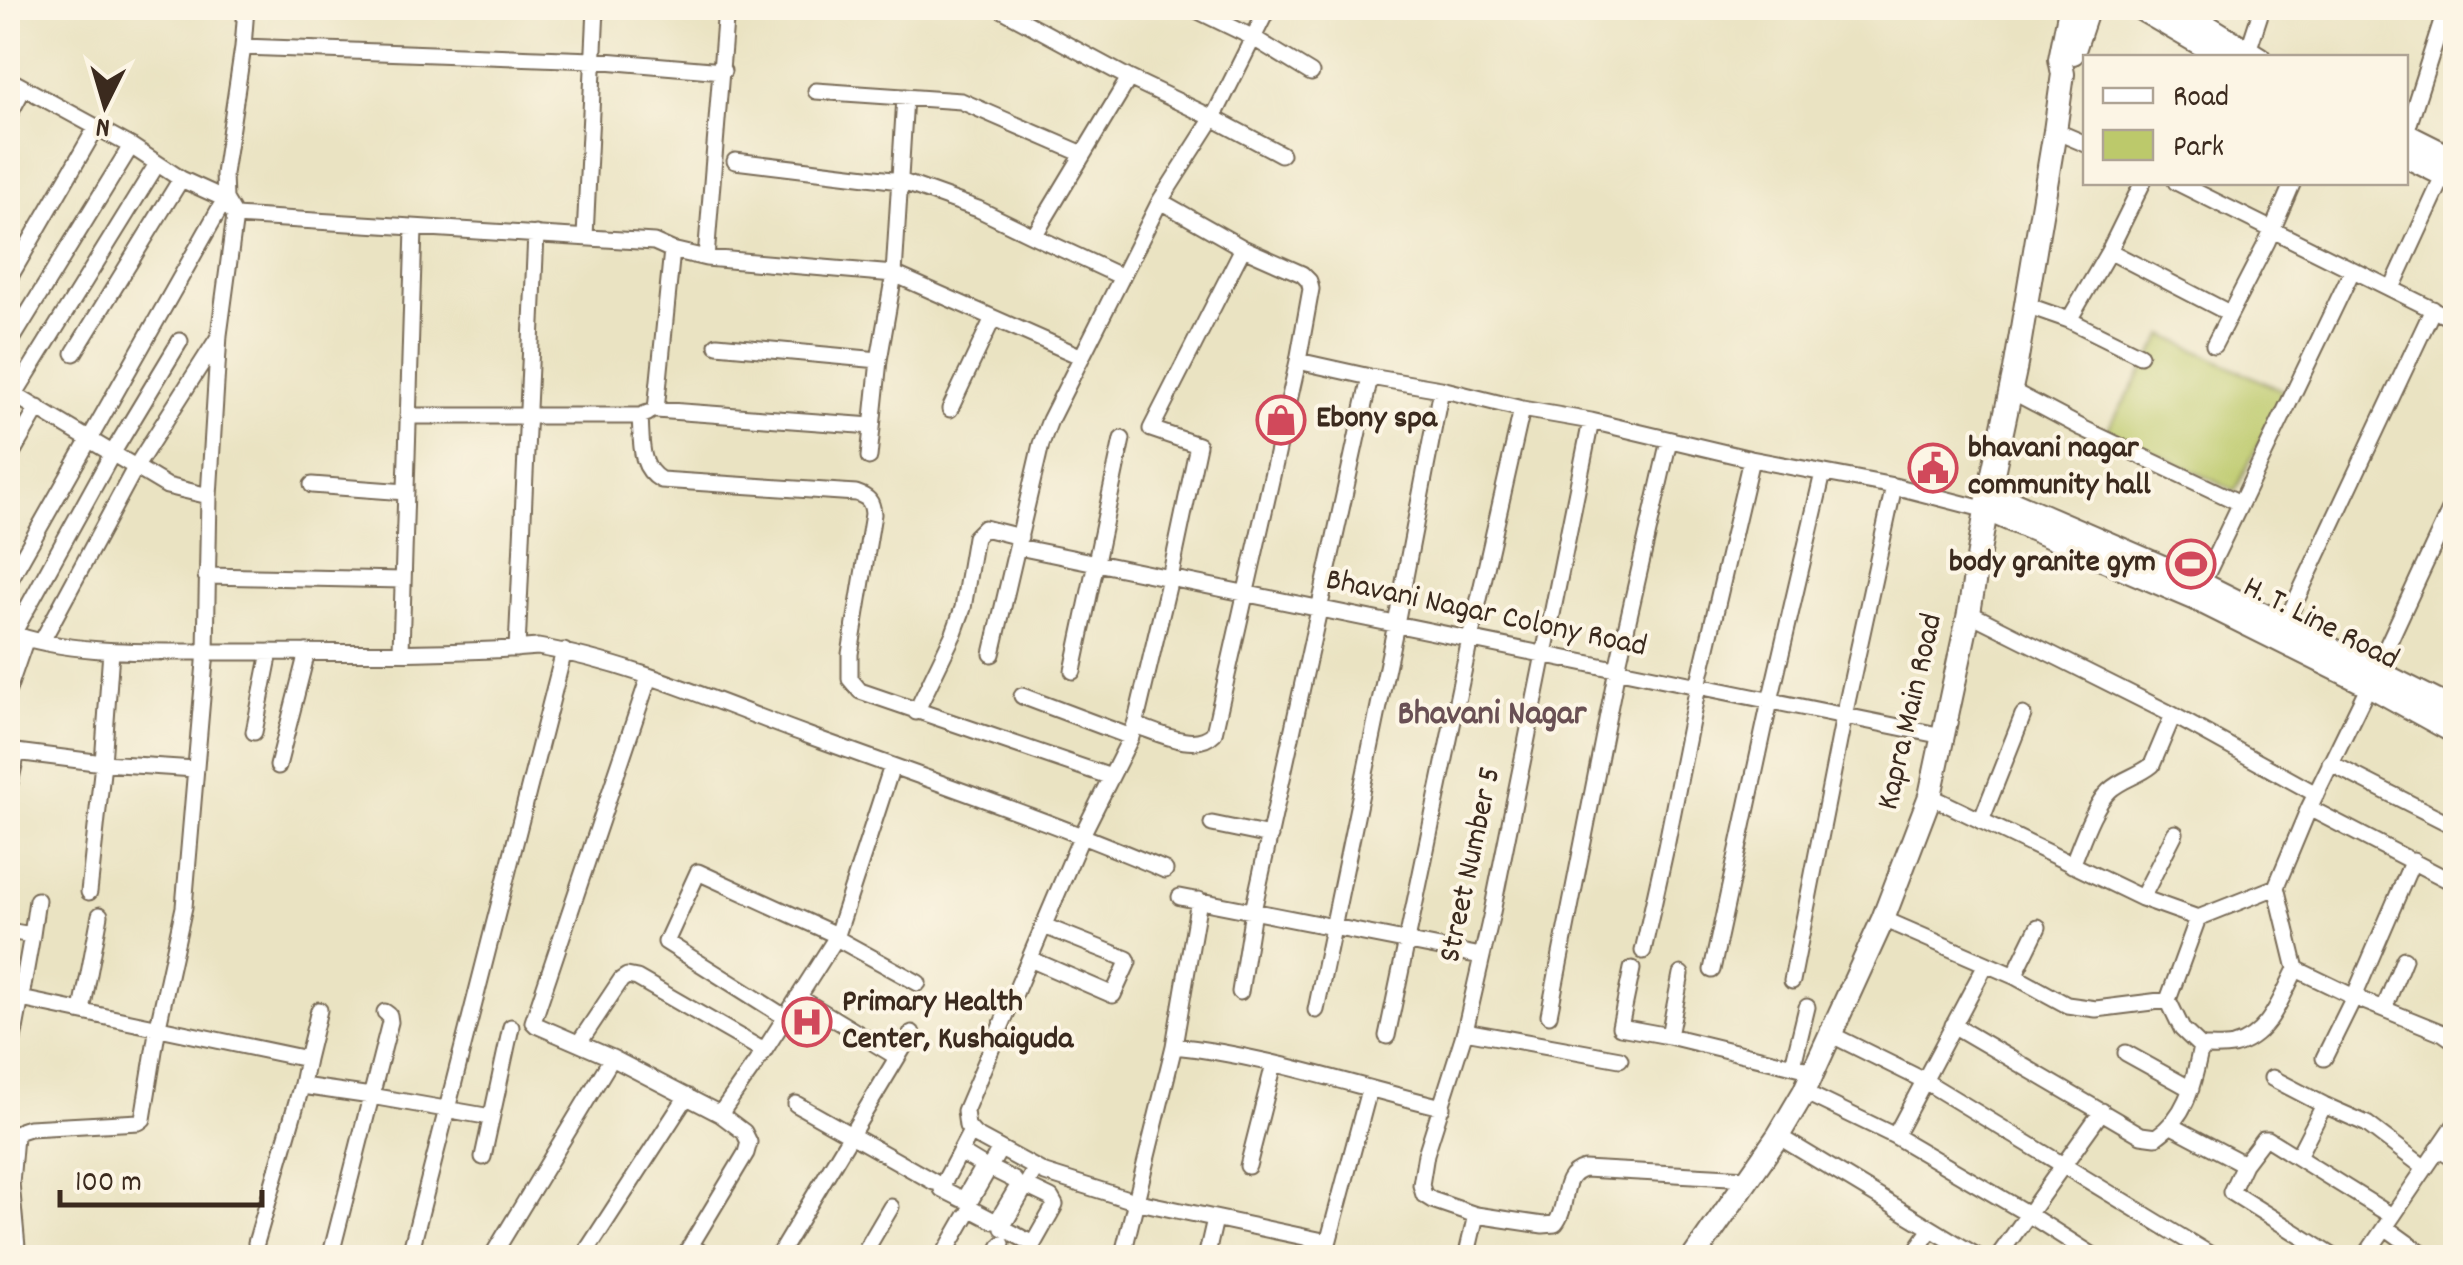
<svg xmlns="http://www.w3.org/2000/svg" width="2463" height="1265" viewBox="0 0 2463 1265" font-family="Dekko,sans-serif">
  <style>
    .green { fill: #bcc96b; stroke: #7c7a44; stroke-width: 2.5 }
    .lines { fill: none; stroke-linecap: round; stroke-linejoin: round }
    .street-casing { stroke: #786b57; stroke-width: 19 }
    .secondary-casing { stroke: #786b57; stroke-width: 26 }
    .street { stroke: #fff; stroke-width: 15 }
    .secondary { stroke: #fff; stroke-width: 22 }
    .labels { text-anchor: middle; dominant-baseline: central; stroke-width: 8; stroke-linejoin: round; paint-order: stroke }
    .poi-label { font-size: 32px; font-weight: bold; fill: #3b2a1e; stroke: #fcf5e5; text-anchor: start }
    .street-label { font-size: 32px; fill: #3b2a1e; stroke: #fcf5e5 }
    .neighbourhood-label { font-size: 35px; font-weight: bold; fill: #695054; stroke: #fcf5e5 }
  </style>
  <rect width="100%" height="100%" fill="#fcf5e5"/>
  <filter id="ink" filterUnits="userSpaceOnUse"><feTurbulence type="fractalNoise" baseFrequency=".01" numOctaves="2"/><feDisplacementMap in="SourceGraphic" scale="20" xChannelSelector="R" yChannelSelector="G"/><feConvolveMatrix kernelMatrix="1 2 1 2 8 2 1 2 1" color-interpolation-filters="sRGB"/></filter>
  <filter id="wash" filterUnits="userSpaceOnUse"><feTurbulence type="fractalNoise" baseFrequency=".0048" numOctaves="4" result="noise"/><feDisplacementMap in="SourceGraphic" scale="40" xChannelSelector="R" yChannelSelector="G"/><feGaussianBlur stdDeviation="2.25" result="paint"/><feColorMatrix in="noise" values="0 0 0 0 0 0 0 0 0 0 0 0 0 0 0 0 0 1.4 0 .05"/><feComposite in="paint" operator="in"/></filter>
  <g filter="url(#wash)">
    <rect width="100%" height="100%" fill="#eae3c2"/>
    <path class="green" d="M2164,335l121,57 -50,99 -128,-61z"/>
  </g>
  <g filter="url(#ink)">
    <g class="lines">
      <g class="street-casing">
        <path id="street" d="M246,8l-3,39 -19,127 1,25 10,17 419,26 18,8 34,8 188,16 188,83
          M999,8l130,70 84,40 68,36
          M1192,8l60,29 59,36
          M243,47l350,13 130,11
          M2248,51l14,-43
          M8,79l123,67 50,33 44,20 -217,384
          M816,91l145,10 122,53
          M8,117l15,-28
          M2055,131l31,13
          M2406,133l40,-125
          M735,161l165,20 78,28 56,27
          M2176,182l280,139
          M1160,201l83,47 59,26 7,7 2,8 -13,72 72,16 71,12 81,20 69,12 160,38 143,27 93,24
          M585,237l11,-229
          M1243,248l-92,181 47,16 -28,133 -34,143 -5,16 -49,98 -117,276 2,15 8,9 70,38 89,28 194,41
          M672,250l-16,160 216,16
          M2109,251l120,62
          M706,258l20,-250
          M1122,277l-88,-41 95,-158
          M8,280l88,-152
          M2392,288l52,-113
          M2026,305l43,15 71,35
          M2069,320l40,-69 34,-69
          M717,345l162,15
          M2214,345l53,-103 26,-60
          M8,346l123,-200
          M74,353l107,-174
          M2010,390l72,38 158,75
          M8,391l159,95 42,10
          M8,405l149,-241
          M950,409l43,-91
          M408,416h232l8,-3
          M640,416c2,24 -2,51 21,64l195,13c12,4 16,8 17,21l-23,140v25l10,12 251,86
          M1591,421l-100,496 -26,114 -39,123 -5,31 3,10 8,5 44,15 67,10 12,-1c15,-18 3,-48 29,-55l164,9
          M869,457l10,-97 15,-86 11,-177
          M8,460l30,-52
          M312,485l94,7
          M1018,547l925,189
          M206,576l197,4
          M2202,584l150,-313
          M1969,613l204,102 143,79
          M2285,624l148,-315
          M8,632c64,25 157,19 226,20 101,0 204,3 304,-5 93,16 181,56 269,88 120,44 241,85 358,135
          M13,634l99,-180 68,-113
          M42,641l93,-173 83,-130
          M517,649l19,-415
          M401,651l13,-422
          M992,654l49,-210 9,-24 110,-219 53,-83 55,-110
          M1073,671l49,-232
          M649,677l-116,345 3,3 76,33 108,56 24,18 5,10 -3,11 -63,105
          M8,690l18,-52
          M1022,696l109,41
          M916,712l38,-79 9,-25 12,-71 9,-9 36,9
          M1135,725c22,7 60,28 79,8l84,-372
          M254,732l16,-80
          M8,751l95,12 92,6
          M2330,763l126,64
          M278,766l29,-114
          M8,792l9,-40
          M1930,796l212,102 56,20
          M2309,808l147,76
          M1981,821l42,-106
          M1212,824l58,12
          M2072,865c9,-21 21,-59 37,-74 12,-12 30,-15 43,-26l21,-50
          M2276,887l20,82c-15,29 -27,68 -63,77 -10,2 -22,1 -32,1l-19,-18 -14,-29 30,-82 78,-31 33,-79 60,-123 87,-188
          M89,892l14,-129 8,-112
          M1180,897l301,59
          M2142,898l33,-65
          M1883,919l131,57 53,29 29,4 72,-9
          M8,931l24,4 -11,62 5,3 281,59 -5,25 7,3 62,9 120,21
          M32,935l5,-35
          M836,938l82,45
          M1643,951l23,-104 32,-161 53,-227
          M1030,959l83,36 15,-33 -1,-3 -83,-33
          M1632,969l-12,58 49,9 145,35
          M2296,969l58,28 89,36 13,9
          M1712,970l58,-269 53,-228
          M2014,976l24,-49
          M1792,981l52,-265 50,-230
          M1240,992l13,-81 117,-534
          M798,997l99,60
          M2384,1009l20,-50
          M1316,1010l80,-386 45,-235
          M82,1011l18,-96
          M1549,1015l68,-346 52,-229
          M785,1017l-119,-75 32,-70 138,63
          M1953,1025l188,110 15,2c32,-22 37,-54 45,-90
          M1465,1031l155,28
          M1830,1034l93,46 293,178
          M1387,1036l83,-397 52,-230
          M1669,1036l12,-62
          M579,1043l42,-63 6,-4 10,2 127,73
          M1174,1046l25,-146
          M2126,1053l65,36
          M2324,1058l30,-61 59,-137
          M307,1059l12,-49
          M9,1061l12,-64
          M1793,1065l14,-58
          M2272,1078l52,27 43,19 58,44
          M1804,1092l91,44 133,78 69,44
          M796,1104l138,78
          M720,1114l44,-63 72,-113 56,-172
          M2172,1126l72,38
          M1778,1136l202,122
          M1895,1136l91,-172
          M2438,1149l18,11
          M960,1152l23,14 -19,33h-2l-20,-10v-3l29,-55
          M2298,1156l26,-51
          M483,1157l28,-130
          M1248,1166l26,-102
          M990,1168l24,12 4,6 -19,32 -5,3 -23,-12 -2,-6 31,-54
          M1026,1186l25,12 4,7 -22,39 -30,-16 1,-4 32,-56
          M2385,1227l43,31
          M256,1243l46,-159
          M691,1246l18,12
          M18,1258l-7,-75 4,-47 5,-5 9,-3 110,-6 4,-3 15,-93 26,-119 22,-256 3,-155 10,-161 16,-119
          M330,1258l60,-236 -1,-7 -4,-3
          M409,1258l155,-607
          M491,1258l121,-200
          M582,1258l105,-162
          M777,1258l135,-225
          M861,1258l30,-51
          M942,1258l24,-42
          M994,1258l8,-14
          M1122,1258l52,-212c91,9 179,40 268,61
          M1206,1258l9,-39
          M1324,1258l45,-168
          M1466,1258l10,-43
          M1911,1258l20,-29
          M1997,1258l105,-147
          M2336,1258l-105,-66 13,-28 19,-25h5l124,77
          M2364,1258l92,-135"/>
      </g>
      <g class="secondary-casing">
        <path id="secondary" d="M2139,8l86,50
          M2178,8l81,50
          M2073,53l15,-45
          M2406,135l50,25
          M2406,156l50,25
          M1989,492l213,92 254,127
          M1987,510l209,89 173,86 87,48
          M1693,1258l85,-122 26,-44 79,-173 47,-123 39,-183 20,-121 26,-122 40,-239 8,-57 -3,-15 10,-51"/>
      </g>
      <use href="#street" class="street"/>
      <use href="#secondary" class="secondary"/>
    </g>
  </g>
  <defs>
    <g id="shop-ring" transform="scale(2.5)"><circle r="9.5" fill="#fcf5e5" stroke="#d1495b" stroke-width="1.5"/><path d="M-5-2.5h2.3a2.7 3.5 0 0 1 5.4 0H5L5.5 6h-11ZM-1.5-2.5h3a1.5 2.3 0 0 0-3 0Z" fill="#d1495b"/></g>
    <g id="civic-ring" transform="scale(2.5)"><circle r="9.5" fill="#fcf5e5" stroke="#d1495b" stroke-width="1.5"/><path d="M-.6-6.5H3V-4.5H.6V-3L4-1V1h2V6H-6V1h2V-1L-.6-3ZM-1.2 2.5V6h2.4V2.5Z" fill="#d1495b"/></g>
    <g id="stadium-ring" transform="scale(2.5)"><circle r="9.5" fill="#fcf5e5" stroke="#d1495b" stroke-width="1.5"/><path d="M0-5a6.5 5 0 1 0 0 10a6.5 5 0 1 0 0-10ZM-3.5-1.8h7v3.6h-7Z" fill="#d1495b"/></g>
    <g id="hospital-ring" transform="scale(2.5)"><circle r="9.5" fill="#fcf5e5" stroke="#d1495b" stroke-width="1.5"/><path d="M-5-5h3v3.5h4V-5h3V5h-3V1.5h-4V5h-3Z" fill="#d1495b"/></g>
  </defs>
  <g fill-rule="evenodd">
    <use href="#shop-ring" x="1281" y="420"/>
    <use href="#civic-ring" x="1933" y="468"/>
    <use href="#stadium-ring" x="2191" y="564"/>
    <use href="#hospital-ring" x="807" y="1022"/>
  </g>
  <g class="labels">
    <g class="poi-label">
      <text x="1316" y="420">Ebony spa</text>
      <text x="1968" y="450">bhavani nagar<tspan x="1968" dy="37">community hall</tspan></text>
      <text x="2156" y="564" text-anchor="end">body granite gym</text>
      <text x="842" y="1004">Primary Health<tspan x="842" dy="37">Center, Kushaiguda</tspan></text>
    </g>
    <g class="street-label">
      <text transform="translate(1486 615) rotate(12)">Bhavani Nagar Colony Road</text>
      <text transform="translate(2320 625) rotate(27)">H. T. Line Road</text>
      <text transform="translate(1912 712) rotate(-77)">Kapra Main Road</text>
      <text transform="translate(1472 865) rotate(-78)">Street Number 5</text>
    </g>
    <g class="neighbourhood-label">
      <text x="1492" y="716">Bhavani Nagar</text>
    </g>
  </g>
  <rect width="2463" height="1265" fill="none" stroke="#fcf5e5" stroke-width="40"/>
  <rect x="2083" y="55" width="325" height="130" fill="#fcf5e5" stroke="#afa495" stroke-width="2.5"/>
  <rect x="2103" y="88" width="50" height="15" fill="#ffffff" stroke="#afa495" stroke-width="2.5"/>
  <text x="2173" y="105" font-size="30" fill="#3b2a1e">Road</text>
  <rect x="2103" y="130" width="50" height="30" fill="#bcc96b" stroke="#afa495" stroke-width="2.5"/>
  <text x="2173" y="155" font-size="30" fill="#3b2a1e">Park</text>
  <g transform="translate(105 105) rotate(185)" stroke="#fcf5e5" stroke-width="8" paint-order="stroke">
  <path d="M0-8L18 38L0 25L-18 38Z" fill="#3b2a1e"/>
  <text y="-15" font-size="28" font-weight="bold" text-anchor="middle" fill="#3b2a1e">N</text>
  </g>
  <path d="M60 1190v15h202v-15" fill="none" stroke="#3b2a1e" stroke-width="5"/>
  <text x="75" y="1190" font-size="30" fill="#3b2a1e" stroke="#fcf5e5" stroke-width="8" paint-order="stroke">100 m</text>
</svg>
